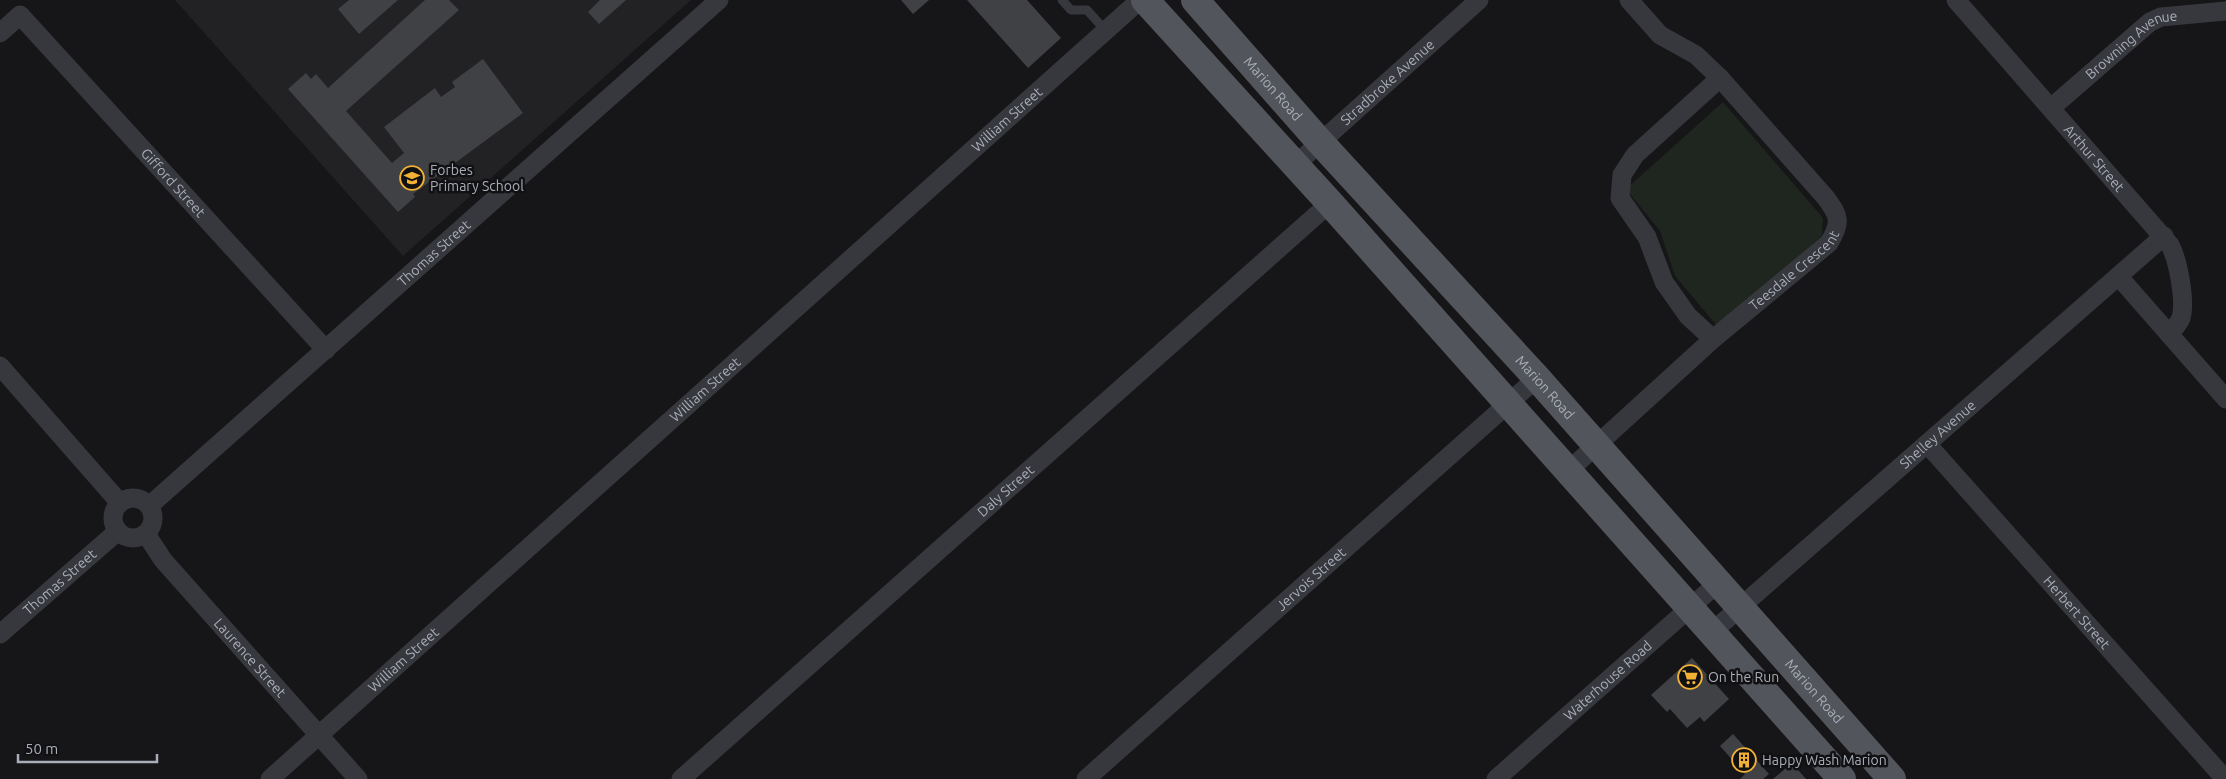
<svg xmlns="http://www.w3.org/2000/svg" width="2226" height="779" viewBox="0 0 2226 779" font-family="Ubuntu,sans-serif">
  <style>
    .built { fill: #222225 }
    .green { fill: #1e261f }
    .building { fill: #404145 }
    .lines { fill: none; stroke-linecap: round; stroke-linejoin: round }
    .service { stroke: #37383d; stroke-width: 9 }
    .minor { stroke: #37383d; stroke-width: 19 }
    .primary { stroke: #53555c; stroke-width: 28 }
    .labels { text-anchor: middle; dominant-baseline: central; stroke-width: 5; stroke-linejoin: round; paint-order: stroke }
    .street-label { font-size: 14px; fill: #a8adb8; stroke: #111113 }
    .poi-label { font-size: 14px; fill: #a8adb8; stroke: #111113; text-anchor: start }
  </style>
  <rect width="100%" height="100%" fill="#161618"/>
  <path class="built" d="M175,0h516l-288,256z"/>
  <path class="green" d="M1723,102l100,116 -1,18 -104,91 -43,-51 -15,-45 -34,-42z"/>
  <path class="building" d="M349,0h49l-39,34 -21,-25z
    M425,0h24l10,10 -113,101 46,52 12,-10 -20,-26 51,-39 6,9 14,-10 -3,-5 31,-23 40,54 -106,78 -4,3 2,3 -17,15 -110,-123 18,-16 5,6 5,-5 12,14z
    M600,0h26l-27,24 -11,-12z
    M901,0h28l-16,14z
    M967,0h60l34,38 -33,30z
    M1692,658l37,41 -25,23 -4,-5 -13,11 -17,-19 -3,3 -16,-17z
    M1733,734l36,40 -6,5h-23l5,-5 -25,-28z
    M1792,763l14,16h-33z"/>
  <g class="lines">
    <path class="service" d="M1062,0l9,10h16l19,21"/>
    <g class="minor">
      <path id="s1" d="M1956,0l214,245c8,15 16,56 11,73 -3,7 -7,11 -12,16"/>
      <path id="s2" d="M0,33l20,-18 306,335"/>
      <path id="s3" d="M2051,108l99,-86 11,-5 65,-6"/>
      <path id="s4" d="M1295,165l184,-165"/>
      <path d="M2119,277l107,122"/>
      <path d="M1713,339l-25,-23 -24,-34 -17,-45 -27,-39 2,-23 13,-20 85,-77"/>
      <path d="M0,366l120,137"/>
      <path id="s5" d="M1928,445l297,334"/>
      <path id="s6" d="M1567,472l146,-133 116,-96c13,-21 10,-27 -3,-45l-106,-120 -24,-23 -36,-20 -31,-35"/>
      <circle cx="133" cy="518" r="20"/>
      <path id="s7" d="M149,506l570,-506"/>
      <path id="s8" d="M146,534l17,26 195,219"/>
      <path id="s9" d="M1712,632l452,-396"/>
      <path id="s10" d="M0,634l118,-103"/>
      <path id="s11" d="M270,779l870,-779"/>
      <path id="s12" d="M681,779l649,-576"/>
      <path id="s13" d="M1086,779l451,-401"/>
      <path id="s14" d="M1496,779l222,-196"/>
    </g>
    <g class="primary">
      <path d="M1145,0l185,203 512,576"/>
      <path id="s15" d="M1195,0l125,142 217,236 355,401"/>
    </g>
  </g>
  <defs>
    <g id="school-ring" transform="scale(1.25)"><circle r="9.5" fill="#111113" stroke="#f2b134" stroke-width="1.5"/><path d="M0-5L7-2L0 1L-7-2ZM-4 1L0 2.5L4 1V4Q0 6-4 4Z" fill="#f2b134"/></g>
    <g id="supermarket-ring" transform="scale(1.25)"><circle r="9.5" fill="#111113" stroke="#f2b134" stroke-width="1.5"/><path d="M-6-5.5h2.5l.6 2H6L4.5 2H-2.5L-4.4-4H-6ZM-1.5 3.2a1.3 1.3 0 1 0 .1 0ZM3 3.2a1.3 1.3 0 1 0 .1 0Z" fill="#f2b134"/></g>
    <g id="building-ring" transform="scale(1.25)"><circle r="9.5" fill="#111113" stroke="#f2b134" stroke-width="1.5"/><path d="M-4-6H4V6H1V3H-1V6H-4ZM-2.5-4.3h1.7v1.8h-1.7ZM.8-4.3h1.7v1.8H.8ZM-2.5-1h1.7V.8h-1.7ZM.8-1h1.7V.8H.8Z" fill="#f2b134"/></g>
  </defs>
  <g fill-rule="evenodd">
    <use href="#school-ring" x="412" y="178"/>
    <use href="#supermarket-ring" x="1690" y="677"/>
    <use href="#building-ring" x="1744" y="760"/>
  </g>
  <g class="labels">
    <g class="street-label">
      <text stroke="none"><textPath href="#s3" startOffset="104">Browning Avenue</textPath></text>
      <text stroke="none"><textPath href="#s4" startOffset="124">Stradbroke Avenue</textPath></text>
      <text stroke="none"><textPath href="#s15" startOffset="118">Marion Road</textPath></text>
      <text stroke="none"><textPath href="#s11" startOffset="989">William Street</textPath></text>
      <text stroke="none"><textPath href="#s1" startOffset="210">Arthur Street</textPath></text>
      <text stroke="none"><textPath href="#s2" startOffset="254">Gifford Street</textPath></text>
      <text stroke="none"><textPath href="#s7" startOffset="381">Thomas Street</textPath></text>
      <text stroke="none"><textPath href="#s6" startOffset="304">Teesdale Crescent</textPath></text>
      <text stroke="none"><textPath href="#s15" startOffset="522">Marion Road</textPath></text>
      <text stroke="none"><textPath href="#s11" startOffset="584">William Street</textPath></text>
      <text stroke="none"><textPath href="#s9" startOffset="300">Shelley Avenue</textPath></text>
      <text stroke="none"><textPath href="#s12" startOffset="434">Daly Street</textPath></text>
      <text stroke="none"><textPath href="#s13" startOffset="301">Jervois Street</textPath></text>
      <text stroke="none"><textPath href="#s10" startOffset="79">Thomas Street</textPath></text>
      <text stroke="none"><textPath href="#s5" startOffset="224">Herbert Street</textPath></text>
      <text stroke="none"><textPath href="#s8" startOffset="162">Laurence Street</textPath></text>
      <text stroke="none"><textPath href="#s11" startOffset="179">William Street</textPath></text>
      <text stroke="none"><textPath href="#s14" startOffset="149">Waterhouse Road</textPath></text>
      <text stroke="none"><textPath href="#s15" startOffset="928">Marion Road</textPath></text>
    </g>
    <g class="poi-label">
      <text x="430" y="170">Forbes<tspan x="430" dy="16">Primary School</tspan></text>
      <text x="1708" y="677">On the Run</text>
      <text x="1762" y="760">Happy Wash Marion</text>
    </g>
  </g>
  <path d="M18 754v8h139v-8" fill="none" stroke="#a8adb8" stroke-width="2.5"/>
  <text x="25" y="754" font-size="15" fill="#a8adb8" stroke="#111113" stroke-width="4" paint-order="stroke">50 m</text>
</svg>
